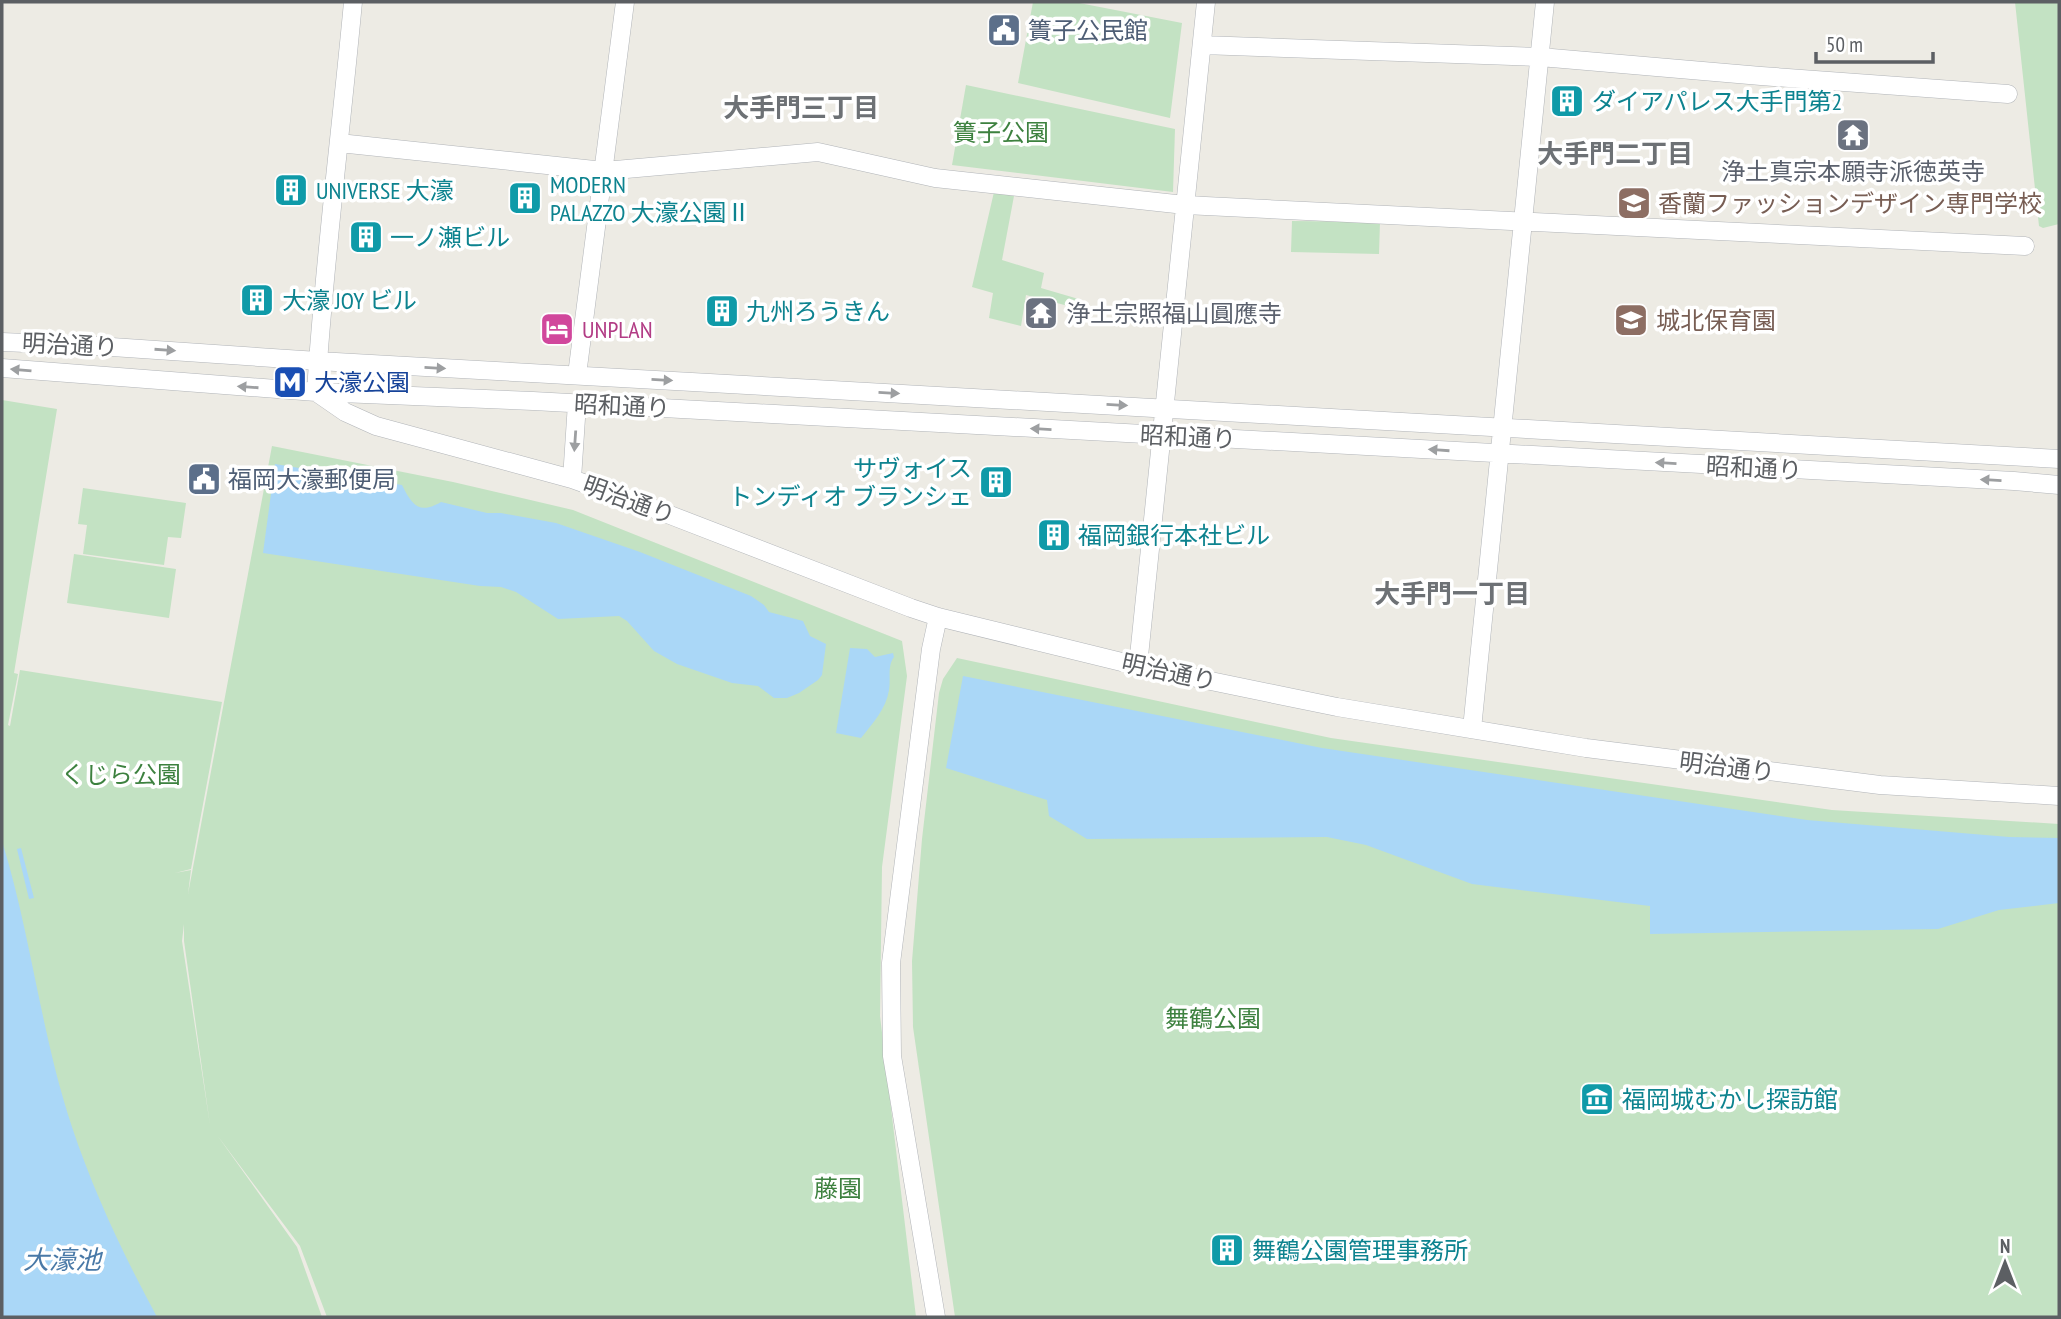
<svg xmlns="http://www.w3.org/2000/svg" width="2061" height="1319" viewBox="0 0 2061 1319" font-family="'PT Sans Narrow','Noto Sans JP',sans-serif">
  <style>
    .green { fill: #c3e2c3; fill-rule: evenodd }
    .water { fill: #aad7f7 }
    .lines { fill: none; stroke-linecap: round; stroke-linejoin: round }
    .minor-casing { stroke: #b1b4b8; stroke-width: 19 }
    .minor { stroke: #fff; stroke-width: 18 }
    .oneway { fill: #9d9fa1 }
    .labels { text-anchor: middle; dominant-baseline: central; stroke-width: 7; stroke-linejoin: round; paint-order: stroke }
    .service-label { font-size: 24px; fill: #4e5e75; stroke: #fff; text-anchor: start }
    .culture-label { font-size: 24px; fill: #0d838f; stroke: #fff; text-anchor: start }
    .park-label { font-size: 24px; fill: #3d813f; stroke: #fff }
    .worship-label { font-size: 24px; fill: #5b616d; stroke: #fff }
    .education-label { font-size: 24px; fill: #785e54; stroke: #fff; text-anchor: start }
    .hotel-label { font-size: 24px; fill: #b23c85; stroke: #fff; text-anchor: start }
    .street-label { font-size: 24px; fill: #5c5f63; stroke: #fff }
    .transit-label { font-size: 24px; fill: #164399; stroke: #fff; text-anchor: start }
    .neighbourhood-label { font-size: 26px; font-weight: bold; fill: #6d7175; stroke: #fff }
    .water-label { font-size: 26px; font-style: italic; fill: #4979a7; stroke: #fff }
  </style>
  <rect width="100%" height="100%" fill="#edebe4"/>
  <path class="green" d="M1033,2h41l108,21 -12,95 -152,-35z
    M2015,2h44v222l-16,4 -4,-2z
    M966,85l209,44 -2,63 -221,-27z
    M994,192l20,4 -12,64 42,13 -3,15 41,12 -2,9 -54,-14 -5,31 -32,-8 4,-25 -21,-6z
    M1292,221l88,1 -1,32 -88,-2z
    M2,400l55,9 -43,264 4,1 -10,51 2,1 10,-56 202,32 -31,167 -16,4 16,-3 -3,24 84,-448 181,36 120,28 329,131 5,35 -25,191 -2,149 36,301h-589l-27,-71 -83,-111 80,112 25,70h-320zM184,924v17l26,184 -28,-184z
    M83,488l103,15 -5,35 -13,-1 -4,28 -81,-11 4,-29 -9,-1z
    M74,554l102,15 -7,49 -102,-15z
    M957,658l374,80 501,72 227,14v493h-1104l-42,-290 -1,-66 10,-122 17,-146 4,-14z"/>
  <path class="water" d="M275,464l127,21c10,20 17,30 39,17l46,11h14l55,10 84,29 111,44 13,9 5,7 34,9 7,15 16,8 -4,31 -4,5 -19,13 -12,5h-13l-16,-12 -26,-3 -55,-19 -23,-13 -27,-30 -8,-5 -61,3 -42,-27 -15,-5 -21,-1 -217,-33z
    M850,648l17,1 8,8 18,-4 1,4c-7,9 -3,22 -5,33 -3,19 -16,33 -28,48l-25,-5z
    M963,676l359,72 485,72 202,17 50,1v65l-60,7 -61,19 -288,5v-28l-178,-22 -106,-39 -39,-8 -240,2 -38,-23 -2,-16 -101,-32z
    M2,841c29,94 39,193 70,286 22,66 52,129 85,190h-155z
    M21,848l13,50 -5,1 -12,-50z"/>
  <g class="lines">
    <g class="minor-casing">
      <path id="minor" d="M1202,45l338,12 221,19 247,18
        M339,143l265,28 214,-19 117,26 250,27 840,41
        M2,342l95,4 221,15 1741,98
        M2,368l314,24 217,9 1481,80 45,4
        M577,375l48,-373
        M316,392l29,20 31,14 196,53 67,24 272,105 27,9 200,49 199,41 249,41 294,37 179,11
        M316,392c8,-131 25,-260 37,-390
        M572,479l5,-76
        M1138,666l68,-664
        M1472,729c24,-242 49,-485 73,-727
        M936,1317l-44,-261 -1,-93 40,-314 7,-32"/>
    </g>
    <use href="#minor" class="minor"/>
  </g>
  <defs><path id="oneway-solid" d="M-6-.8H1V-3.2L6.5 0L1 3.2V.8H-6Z" transform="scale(1.75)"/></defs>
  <g class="oneway">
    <use href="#oneway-solid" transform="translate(165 350) rotate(4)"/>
    <use href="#oneway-solid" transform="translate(435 368) rotate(3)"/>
    <use href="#oneway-solid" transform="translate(21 370) rotate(-175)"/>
    <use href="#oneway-solid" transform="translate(662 380) rotate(3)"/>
    <use href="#oneway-solid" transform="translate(248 387) rotate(-176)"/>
    <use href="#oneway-solid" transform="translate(889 393) rotate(3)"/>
    <use href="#oneway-solid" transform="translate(1117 405) rotate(3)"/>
    <use href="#oneway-solid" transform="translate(1041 429) rotate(-177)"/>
    <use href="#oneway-solid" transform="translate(575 441) rotate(94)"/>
    <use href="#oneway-solid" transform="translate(1439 450) rotate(-176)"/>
    <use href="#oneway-solid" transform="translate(1666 463) rotate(-177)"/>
    <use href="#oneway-solid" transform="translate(1991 480) rotate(-177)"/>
  </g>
  <defs>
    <g id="civic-square" transform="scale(1.75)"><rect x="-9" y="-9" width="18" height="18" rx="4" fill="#5c6f8a" stroke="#fff"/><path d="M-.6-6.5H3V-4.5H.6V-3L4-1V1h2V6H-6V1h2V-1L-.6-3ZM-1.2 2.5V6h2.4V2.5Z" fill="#fff"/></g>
    <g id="building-square" transform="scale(1.75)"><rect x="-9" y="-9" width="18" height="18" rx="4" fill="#0f9aa8" stroke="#fff"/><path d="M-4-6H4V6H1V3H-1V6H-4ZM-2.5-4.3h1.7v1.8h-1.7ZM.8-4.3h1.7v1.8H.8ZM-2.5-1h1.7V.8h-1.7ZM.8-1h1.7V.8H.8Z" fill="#fff"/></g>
    <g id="temple-square" transform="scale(1.75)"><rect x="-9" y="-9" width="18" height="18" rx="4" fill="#6b7280" stroke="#fff"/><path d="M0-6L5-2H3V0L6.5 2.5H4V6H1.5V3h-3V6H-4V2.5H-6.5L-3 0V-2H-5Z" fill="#fff"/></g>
    <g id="university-square" transform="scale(1.75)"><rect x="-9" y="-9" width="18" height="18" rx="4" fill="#8d6e63" stroke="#fff"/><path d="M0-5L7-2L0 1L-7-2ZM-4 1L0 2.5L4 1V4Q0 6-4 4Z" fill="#fff"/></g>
    <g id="school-square" transform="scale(1.75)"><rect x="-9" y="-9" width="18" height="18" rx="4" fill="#8d6e63" stroke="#fff"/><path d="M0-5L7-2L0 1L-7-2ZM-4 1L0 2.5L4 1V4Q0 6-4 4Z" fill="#fff"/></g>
    <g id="hotel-square" transform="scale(1.75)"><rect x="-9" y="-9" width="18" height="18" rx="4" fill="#d1479c" stroke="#fff"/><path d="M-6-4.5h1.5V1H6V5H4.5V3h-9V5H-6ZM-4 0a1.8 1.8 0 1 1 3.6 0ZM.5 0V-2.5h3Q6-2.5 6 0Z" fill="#fff"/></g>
    <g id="metro-square" transform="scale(1.75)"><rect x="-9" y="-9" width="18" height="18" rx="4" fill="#1a4fb4" stroke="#fff"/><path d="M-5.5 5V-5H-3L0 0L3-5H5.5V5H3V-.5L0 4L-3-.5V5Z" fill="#fff"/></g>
    <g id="museum-square" transform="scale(1.75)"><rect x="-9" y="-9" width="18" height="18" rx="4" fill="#0f9aa8" stroke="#fff"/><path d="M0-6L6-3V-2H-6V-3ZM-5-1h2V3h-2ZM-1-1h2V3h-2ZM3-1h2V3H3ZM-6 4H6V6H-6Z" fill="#fff"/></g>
  </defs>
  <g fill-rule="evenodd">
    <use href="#civic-square" x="1004" y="30"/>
    <use href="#building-square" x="1567" y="101"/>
    <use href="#temple-square" x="1853" y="135"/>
    <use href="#building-square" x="291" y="190"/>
    <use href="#building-square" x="525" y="198"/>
    <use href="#university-square" x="1634" y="203"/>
    <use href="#building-square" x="366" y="237"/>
    <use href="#building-square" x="257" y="300"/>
    <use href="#building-square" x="722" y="311"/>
    <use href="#temple-square" x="1041" y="313"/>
    <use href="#school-square" x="1631" y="320"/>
    <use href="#hotel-square" x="557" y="329"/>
    <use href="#metro-square" x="290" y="382"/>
    <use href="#civic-square" x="204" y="479"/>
    <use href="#building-square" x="996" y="482"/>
    <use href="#building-square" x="1054" y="535"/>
    <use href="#museum-square" x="1597" y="1099"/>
    <use href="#building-square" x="1227" y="1250"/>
  </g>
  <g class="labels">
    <g class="service-label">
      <text x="1028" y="30">簀子公民館</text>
      <text x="228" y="479">福岡大濠郵便局</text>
    </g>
    <g class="culture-label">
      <text x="1592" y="101">ダイアパレス大手門第2</text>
      <text x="550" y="184">MODERN<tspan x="550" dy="28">PALAZZO 大濠公園Ⅱ</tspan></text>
      <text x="316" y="190">UNIVERSE 大濠</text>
      <text x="390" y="237">一ノ瀬ビル</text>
      <text x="282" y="300">大濠 JOY ビル</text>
      <text x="746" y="311">九州ろうきん</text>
      <text x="972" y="468" text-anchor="end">サヴォイス<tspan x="972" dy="28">トンディオ ブランシェ</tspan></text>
      <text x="1078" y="535">福岡銀行本社ビル</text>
      <text x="1622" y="1099">福岡城むかし探訪館</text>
      <text x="1252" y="1250">舞鶴公園管理事務所</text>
    </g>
    <g class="park-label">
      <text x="1001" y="132">簀子公園</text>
      <text x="121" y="774">くじら公園</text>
      <text x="1213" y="1018">舞鶴公園</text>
      <text x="838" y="1188">藤園</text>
    </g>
    <g class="worship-label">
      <text x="1853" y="171">浄土真宗本願寺派徳英寺</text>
      <text x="1066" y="313" text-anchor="start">浄土宗照福山圓應寺</text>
    </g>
    <g class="education-label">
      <text x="1658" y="203">香蘭ファッションデザイン専門学校</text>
      <text x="1656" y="320">城北保育園</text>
    </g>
    <g class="hotel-label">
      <text x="582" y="329">UNPLAN</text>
    </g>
    <g class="street-label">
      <text transform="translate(70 345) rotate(3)">明治通り</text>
      <text transform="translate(622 406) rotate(3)">昭和通り</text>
      <text transform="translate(1188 437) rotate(3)">昭和通り</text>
      <text transform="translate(1754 468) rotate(3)">昭和通り</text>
      <text transform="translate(629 500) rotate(20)">明治通り</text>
      <text transform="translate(1169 672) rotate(12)">明治通り</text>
      <text transform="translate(1727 767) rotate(7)">明治通り</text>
    </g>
    <g class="transit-label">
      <text x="314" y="382">大濠公園</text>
    </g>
    <g class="neighbourhood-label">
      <text x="801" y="107">大手門三丁目</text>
      <text x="1615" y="153">大手門二丁目</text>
      <text x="1452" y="593">大手門一丁目</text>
    </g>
    <g class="water-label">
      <text x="62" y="1259">大濠池</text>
    </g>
  </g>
  <rect width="2061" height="1319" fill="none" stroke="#5c5f63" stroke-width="7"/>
  <g transform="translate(2005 1263)" stroke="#ffffff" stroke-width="5" paint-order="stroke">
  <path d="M0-5L12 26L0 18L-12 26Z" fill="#5c5f63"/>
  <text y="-10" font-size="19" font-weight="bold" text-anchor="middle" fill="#5c5f63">N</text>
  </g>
  <path d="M1816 52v10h117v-10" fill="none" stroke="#5c5f63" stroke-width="3.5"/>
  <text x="1826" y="52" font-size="21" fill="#5c5f63" stroke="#ffffff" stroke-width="5" paint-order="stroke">50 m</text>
</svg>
